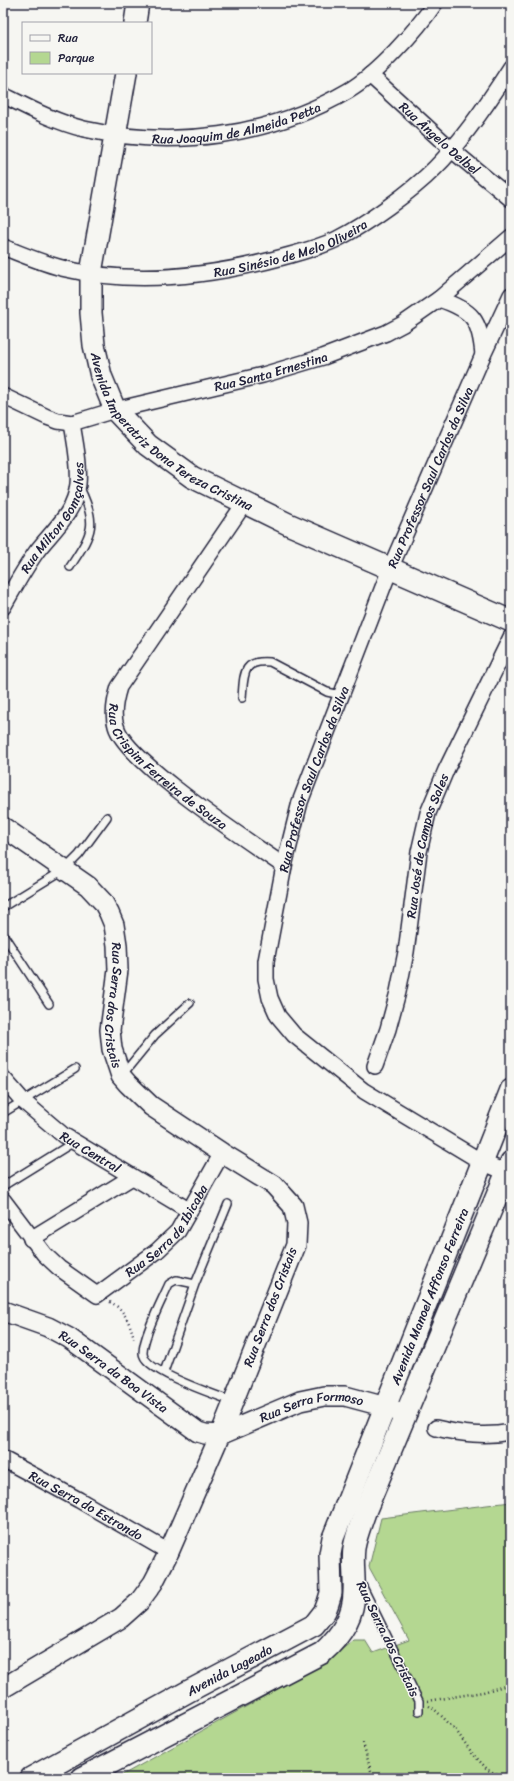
<svg xmlns="http://www.w3.org/2000/svg" width="514" height="1781" viewBox="0 0 514 1781" font-family="Sriracha,sans-serif">
  <style>
    .green { fill: #b4d791; stroke: #6b7c66 }
    .lines { fill: none; stroke-linecap: round; stroke-linejoin: round }
    .service-casing { stroke: #22223b; stroke-width: 10 }
    .minor-casing { stroke: #22223b; stroke-width: 18 }
    .tertiary-casing { stroke: #22223b; stroke-width: 22 }
    .secondary-casing { stroke: #22223b; stroke-width: 24 }
    .path { stroke: #22223b; stroke-width: 2.5; stroke-dasharray: 1 3; stroke-linecap: butt }
    .service { stroke: #f6f6f2; stroke-width: 7 }
    .minor { stroke: #f6f6f2; stroke-width: 15 }
    .tertiary { stroke: #f6f6f2; stroke-width: 19 }
    .secondary { stroke: #f6f6f2; stroke-width: 21 }
    .labels { text-anchor: middle; dominant-baseline: central; stroke-width: 3; stroke-linejoin: round; paint-order: stroke }
    .street-label { font-size: 13px; fill: #22223b; stroke: #f6f6f2 }
  </style>
  <rect width="100%" height="100%" fill="#f6f6f2"/>
  <filter id="ink" filterUnits="userSpaceOnUse"><feTurbulence type="fractalNoise" baseFrequency=".025" numOctaves="2"/><feDisplacementMap in="SourceGraphic" scale="8" xChannelSelector="R" yChannelSelector="G"/><feConvolveMatrix kernelMatrix="1 2 1 2 8 2 1 2 1" color-interpolation-filters="sRGB"/></filter>
  <g filter="url(#ink)">
    <path class="green" d="M511,1502v276h-394l213,-118 23,-20h12l8,13 36,-13 -40,-73 12,-49z"/>
    <g class="lines">
      <g class="service-casing">
        <path id="service" d="M70,567c21,-33 29,-41 10,-79
          M242,698c2,-23 0,-39 28,-36l57,30 14,3
          M3,907l62,-38 14,-14 28,-38
          M3,934l46,70
          M123,1074l32,-39 35,-32
          M3,1113l72,-44
          M3,1186l71,-44
          M195,1284l-19,-4 -7,4c-7,16 -26,52 -26,69 0,18 73,42 89,48
          M164,1372l31,-88 33,-80
          M361,1583l58,118v10"/>
      </g>
      <g class="minor-casing">
        <g id="minor">
          <path id="s1" d="M370,75l82,75 59,49"/>
          <path id="s2" d="M3,95c26,13 52,27 81,34 88,20 185,8 264,-38 28,-16 69,-61 87,-88"/>
          <path id="s3" d="M3,247c21,8 41,17 63,22 72,17 147,7 217,-12 18,-5 38,-10 54,-18 31,-16 74,-47 98,-71 27,-27 55,-68 76,-101"/>
          <path d="M439,299c34,11 41,21 44,56"/>
          <path id="s4" d="M3,396l44,21 11,4 14,2 43,-13 148,-35 60,-18 63,-24 17,-9 36,-25 72,-62"/>
          <path id="s5" d="M244,504l-125,183c-4,13 -7,27 -3,39 9,35 134,116 168,140"/>
          <path id="s6" d="M3,607c11,-19 21,-38 34,-56 16,-21 38,-38 41,-67 2,-20 -3,-41 -6,-61"/>
          <path id="s7" d="M375,1066l13,-37 10,-37 8,-40 13,-100 9,-39 18,-43 65,-133"/>
          <path id="s8" d="M3,1078l20,23 40,34 127,76"/>
          <path id="s9" d="M507,1173l-25,-11 -118,-71 -70,-56 -16,-19 -8,-18 -4,-19v-18l18,-95 16,-64 90,-233 93,-214 28,-60"/>
          <path id="s10" d="M3,1200l41,54 15,14 38,27 60,-44 21,-20 44,-78"/>
          <path d="M31,1239l101,-62"/>
          <path d="M436,1428c26,6 49,9 75,4"/>
          <path id="s11" d="M3,1459l76,41 90,52"/>
        </g>
      </g>
      <g class="tertiary-casing">
        <g id="tertiary">
          <path id="s12" d="M3,827l85,59 15,16 6,11 5,12 3,20 1,25 -8,60 2,19 9,27 7,8 23,22 71,47 52,32 19,21 4,17 -1,22 -76,190 -51,117 -16,31 -14,19 -18,16 -118,70"/>
          <path id="s13" d="M3,1311l45,16 21,11 129,94 7,2 15,1 80,-34 24,-5h21l41,11 12,5"/>
        </g>
      </g>
      <g class="secondary-casing">
        <g id="secondary">
          <path d="M135,23l3,-20"/>
          <path id="s14" d="M126,73l-35,200v40l3,32 7,31 14,34 33,35 44,32 96,47 223,97"/>
          <path id="s15" d="M31,1778l158,-87 125,-66 11,-14 3,-8 3,-10 -1,-39 3,-16 178,-448"/>
          <path d="M82,1778l240,-125c18,-16 32,-37 32,-61 1,-15 -2,-29 0,-44 2,-12 7,-24 11,-36l146,-350"/>
        </g>
      </g>
      <path class="path" d="M110,1302c16,8 20,23 25,39
        M428,1701l55,-9 28,-8
        M429,1706l5,3 21,20 17,24 16,17 18,8
        M363,1743l10,35"/>
      <use href="#service" class="service"/>
      <use href="#minor" class="minor"/>
      <use href="#tertiary" class="tertiary"/>
      <use href="#secondary" class="secondary"/>
    </g>
  </g>
  <g class="labels">
    <g class="street-label">
      <text stroke="none"><textPath href="#s2" startOffset="243">Rua Joaquim de Almeida Petta</textPath></text>
      <text stroke="none"><textPath href="#s1" startOffset="94">Rua Ângelo Delbel</textPath></text>
      <text stroke="none"><textPath href="#s3" startOffset="296">Rua Sinésio de Melo Oliveira</textPath></text>
      <text stroke="none"><textPath href="#s4" startOffset="280">Rua Santa Ernestina</textPath></text>
      <text stroke="none"><textPath href="#s14" startOffset="398">Avenida Imperatriz Dona Tereza Cristina</textPath></text>
      <text stroke="none"><textPath href="#s9" startOffset="849">Rua Professor Saul Carlos da Silva</textPath></text>
      <text stroke="none"><textPath href="#s6" startOffset="104">Rua Milton Gomçalves</textPath></text>
      <text stroke="none"><textPath href="#s5" startOffset="325">Rua Crispim Ferreira de Souza</textPath></text>
      <text stroke="none"><textPath href="#s9" startOffset="525">Rua Professor Saul Carlos da Silva</textPath></text>
      <text stroke="none"><textPath href="#s7" startOffset="227">Rua José de Campos Sales</textPath></text>
      <text stroke="none"><textPath href="#s12" startOffset="232">Rua Serra dos Cristais</textPath></text>
      <text stroke="none"><textPath href="#s8" startOffset="115">Rua Central</textPath></text>
      <text stroke="none"><textPath href="#s10" startOffset="231">Rua Serra de Ibicaba</textPath></text>
      <text stroke="none"><textPath href="#s15" startOffset="674">Avenida Manoel Affonso Ferreira</textPath></text>
      <text transform="translate(270 1307) rotate(-69)">Rua Serra dos Cristais</text>
      <text stroke="none"><textPath href="#s13" startOffset="127">Rua Serra da Boa Vista</textPath></text>
      <text stroke="none"><textPath href="#s13" startOffset="351">Rua Serra Formoso</textPath></text>
      <text stroke="none"><textPath href="#s11" startOffset="95">Rua Serra do Estrondo</textPath></text>
      <text transform="translate(388 1639) rotate(64)">Rua Serra dos Cristais</text>
      <text stroke="none"><textPath href="#s15" startOffset="226">Avenida Lageado</textPath></text>
    </g>
  </g>
  <rect width="514" height="1781" fill="none" stroke="#f6f6f2" stroke-width="16"/>
  <rect x="8" y="8" width="498" height="1765" fill="none" stroke="#22223b" stroke-width="1.5" filter="url(#ink)"/>
  <rect x="22" y="22" width="130" height="52" fill="#f6f6f2" stroke="#a1a1a9"/>
  <rect x="30" y="35" width="20" height="6" fill="#f6f6f2" stroke="#a1a1a9"/>
  <text x="58" y="42" font-size="12" fill="#22223b">Rua</text>
  <rect x="30" y="52" width="20" height="12" fill="#b4d791" stroke="#a1a1a9"/>
  <text x="58" y="62" font-size="12" fill="#22223b">Parque</text>
</svg>
